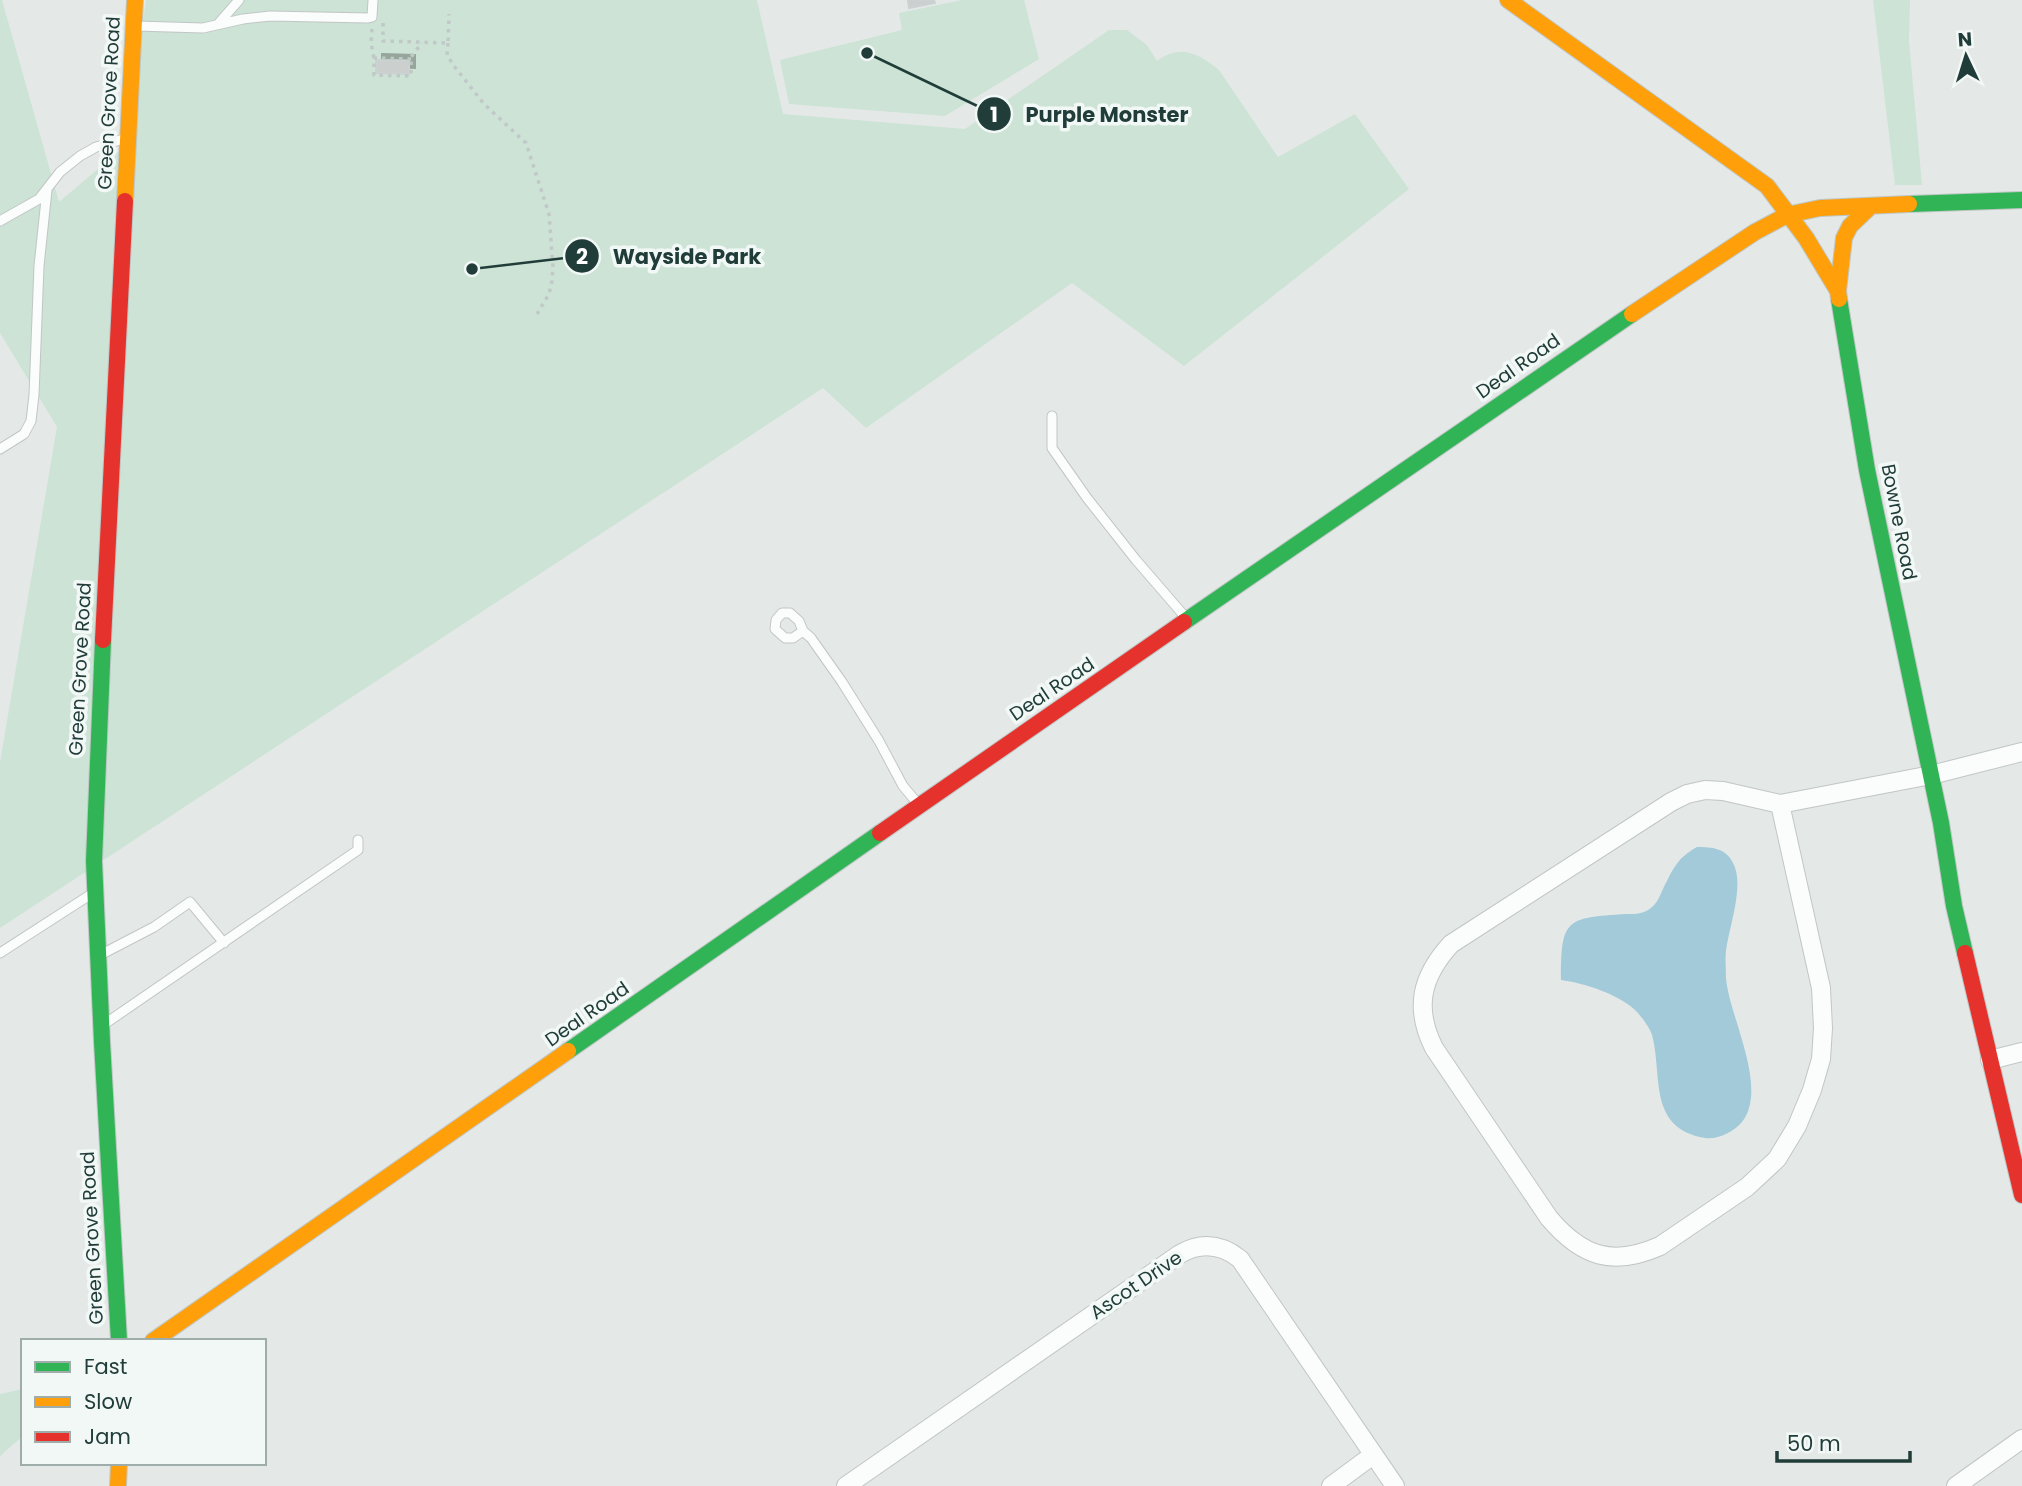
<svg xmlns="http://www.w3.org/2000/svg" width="2022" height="1486" viewBox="0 0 2022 1486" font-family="Poppins,sans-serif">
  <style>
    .green { fill: #cce3d6 }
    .water { fill: #a3cad9 }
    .building { fill: #cbd0cf; stroke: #ccd2d1; stroke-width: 2; filter: url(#shadow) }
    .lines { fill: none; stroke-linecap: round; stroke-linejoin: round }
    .lane-casing { stroke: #c1c6c5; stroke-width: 11 }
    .street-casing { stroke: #c1c6c5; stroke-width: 20 }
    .fast-casing { stroke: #bfc7c5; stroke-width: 18 }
    .slow-casing { stroke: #bfc7c5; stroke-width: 18 }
    .jam-casing { stroke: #bfc7c5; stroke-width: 18 }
    .path { stroke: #c1c9c8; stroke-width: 3.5; stroke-dasharray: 3.5 5; stroke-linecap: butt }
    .lane { stroke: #fbfcfc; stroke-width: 9 }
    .street { stroke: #fbfcfc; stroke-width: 18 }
    .fast { stroke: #30b455; stroke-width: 16 }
    .slow { stroke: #ff9f0a; stroke-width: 16 }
    .jam { stroke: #e5322d; stroke-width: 16 }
    .labels { text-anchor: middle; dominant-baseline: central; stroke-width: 7; stroke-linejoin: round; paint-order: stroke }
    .street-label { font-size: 19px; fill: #213d39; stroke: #f2f8f6 }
    .leader { fill: none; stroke: #213d39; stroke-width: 2.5 }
    .callout-dot { fill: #213d39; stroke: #f2f8f6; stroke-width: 2.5 }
    .mark-label { font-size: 21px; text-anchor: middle; font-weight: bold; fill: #fff }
    .callout-label { font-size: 21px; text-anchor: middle; font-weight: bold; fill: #213d39; stroke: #f2f8f6; stroke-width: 7; stroke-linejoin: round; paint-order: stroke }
  </style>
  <defs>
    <filter id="shadow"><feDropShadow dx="6" dy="-6" stdDeviation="0" flood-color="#0004"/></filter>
  </defs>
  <rect width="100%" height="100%" fill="#e4e9e8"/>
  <path class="green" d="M0,0h2l57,202 66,-56 21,-146h611l26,114 182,15 144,-99h18l20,15 10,16c24,-18 42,-7 62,9l59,87 77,-43 54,75 -225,177 -112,-83 -206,145 -43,-40 -823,540v-166l57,-335 -57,-94z
    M962,0h62l15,59 -94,57 -156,-12 -9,-44 122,-30 -3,-17z
    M1873,0h37l-1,41 13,144h-27z
    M23,1389v47l-23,20v-62z"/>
  <path class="water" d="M1697,847c15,0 29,1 36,16 12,21 -4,64 -7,88 -1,9 0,18 0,27 3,38 43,110 16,144 -8,10 -25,18 -37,16 -58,-10 -42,-62 -53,-103 -2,-7 -9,-16 -14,-22 -16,-18 -54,-30 -77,-33 0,-62 5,-62 65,-66 9,0 19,0 26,-7 6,-5 8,-12 11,-18 10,-20 14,-31 34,-42z"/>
  <path class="building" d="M908,0h26l1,3 -26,5z
    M376,60l33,1v13l-33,-1z"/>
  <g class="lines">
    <g class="lane-casing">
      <path id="lane" d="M218,24l21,-24
        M136,26l67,2 40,-9 27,-3 98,2 4,-1 1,-17
        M0,221l39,-22 21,-27 20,-16 16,-9 31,-9
        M1052,416v32l35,50 49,62 51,59
        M0,449l24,-15 7,-13 3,-26 5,-129 8,-76
        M803,631l-10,7h-8l-10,-9 1,-9 6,-7h8l9,8 4,10 8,7 31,44 37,59 24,45 16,19
        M0,953l93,-60
        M102,954l52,-27 36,-25 34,41
        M106,1023l252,-173v-10"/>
    </g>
    <g class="street-casing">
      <path id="street" d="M1780,804l41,184 2,40 -2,31 -9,31 -15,36 -20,33 -30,28 -87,59c-47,21 -78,11 -111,-28l-115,-170c-20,-40 -13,-71 17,-104l220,-142 16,-8 18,-4 18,1 57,13 151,-29 91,-23
        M1990,1060l32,-8
        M846,1486l334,-232c21,-12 41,-10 60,5l155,227
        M1331,1486l42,-31
        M1956,1486l66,-47"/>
    </g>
    <g class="fast-casing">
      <path id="fast" d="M1909,204l113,-4
        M1839,299l28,171 74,353 13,83 11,47
        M1184,622l448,-308
        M103,640l-9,221 8,181 17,299
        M568,1051l312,-218"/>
    </g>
    <g class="slow-casing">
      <path id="slow" d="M1508,0l259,186 39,52 32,53 1,8
        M125,201l10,-201
        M1838,291l6,-53 6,-12 21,-20
        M1632,314l123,-82 32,-17 33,-7 89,-4
        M153,1341l415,-290
        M118,1486l1,-23"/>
    </g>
    <g class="jam-casing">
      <path id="jam" d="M103,640l22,-439
        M880,833l304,-211
        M1965,953l57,242"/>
    </g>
    <path class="path" d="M383,23v18l65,2 1,-29
      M372,29l-1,14 3,15
      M448,43l-1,12 7,11 30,38 42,39 23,71 4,53 -1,14 -3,13 -12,20
      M411,59l-37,-1v17l37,1v-19l11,-14"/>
    <use href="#lane" class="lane"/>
    <use href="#street" class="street"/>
    <use href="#fast" class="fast"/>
    <use href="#slow" class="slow"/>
    <use href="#jam" class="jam"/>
  </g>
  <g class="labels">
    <g class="street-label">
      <text transform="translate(109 103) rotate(-87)">Green Grove Road</text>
      <text transform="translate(1518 366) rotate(-35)">Deal Road</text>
      <text transform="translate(1899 522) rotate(79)">Bowne Road</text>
      <text transform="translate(80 669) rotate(-87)">Green Grove Road</text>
      <text transform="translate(1052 689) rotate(-34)">Deal Road</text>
      <text transform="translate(587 1014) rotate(-35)">Deal Road</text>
      <text transform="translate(92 1238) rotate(-93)">Green Grove Road</text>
      <text transform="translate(1136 1285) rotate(-34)">Ascot Drive</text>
    </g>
  </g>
  <path class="leader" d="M867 53L994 114M472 269L582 256"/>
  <g class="callout-dot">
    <circle cx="867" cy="53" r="7"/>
    <circle cx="472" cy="269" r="7"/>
    <circle cx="994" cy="114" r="18"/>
    <circle cx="582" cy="256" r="18"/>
  </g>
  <g class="mark-label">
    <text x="994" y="122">1</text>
    <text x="582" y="264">2</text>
  </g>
  <g class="callout-label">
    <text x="1107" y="122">Purple Monster</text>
    <text x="687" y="264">Wayside Park</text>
  </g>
  <rect x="21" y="1339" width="245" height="126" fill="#f2f8f6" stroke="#9eadaa" stroke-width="2"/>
  <rect x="35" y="1362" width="35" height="10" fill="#30b455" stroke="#9eadaa" stroke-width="2"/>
  <text x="84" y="1374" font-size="21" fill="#213d39">Fast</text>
  <rect x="35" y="1397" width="35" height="10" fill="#ff9f0a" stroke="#9eadaa" stroke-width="2"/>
  <text x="84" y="1409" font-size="21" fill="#213d39">Slow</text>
  <rect x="35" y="1432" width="35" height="10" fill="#e5322d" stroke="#9eadaa" stroke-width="2"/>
  <text x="84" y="1444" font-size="21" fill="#213d39">Jam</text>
  <g transform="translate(1966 56) rotate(356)" stroke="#f2f8f6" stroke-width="5" paint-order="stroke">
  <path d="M0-5L12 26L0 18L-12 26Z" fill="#213d39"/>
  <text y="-10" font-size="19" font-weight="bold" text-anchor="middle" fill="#213d39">N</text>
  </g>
  <path d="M1777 1451v10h133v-10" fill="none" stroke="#213d39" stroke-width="3.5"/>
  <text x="1787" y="1451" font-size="21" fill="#213d39" stroke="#f2f8f6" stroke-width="5" paint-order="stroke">50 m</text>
</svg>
